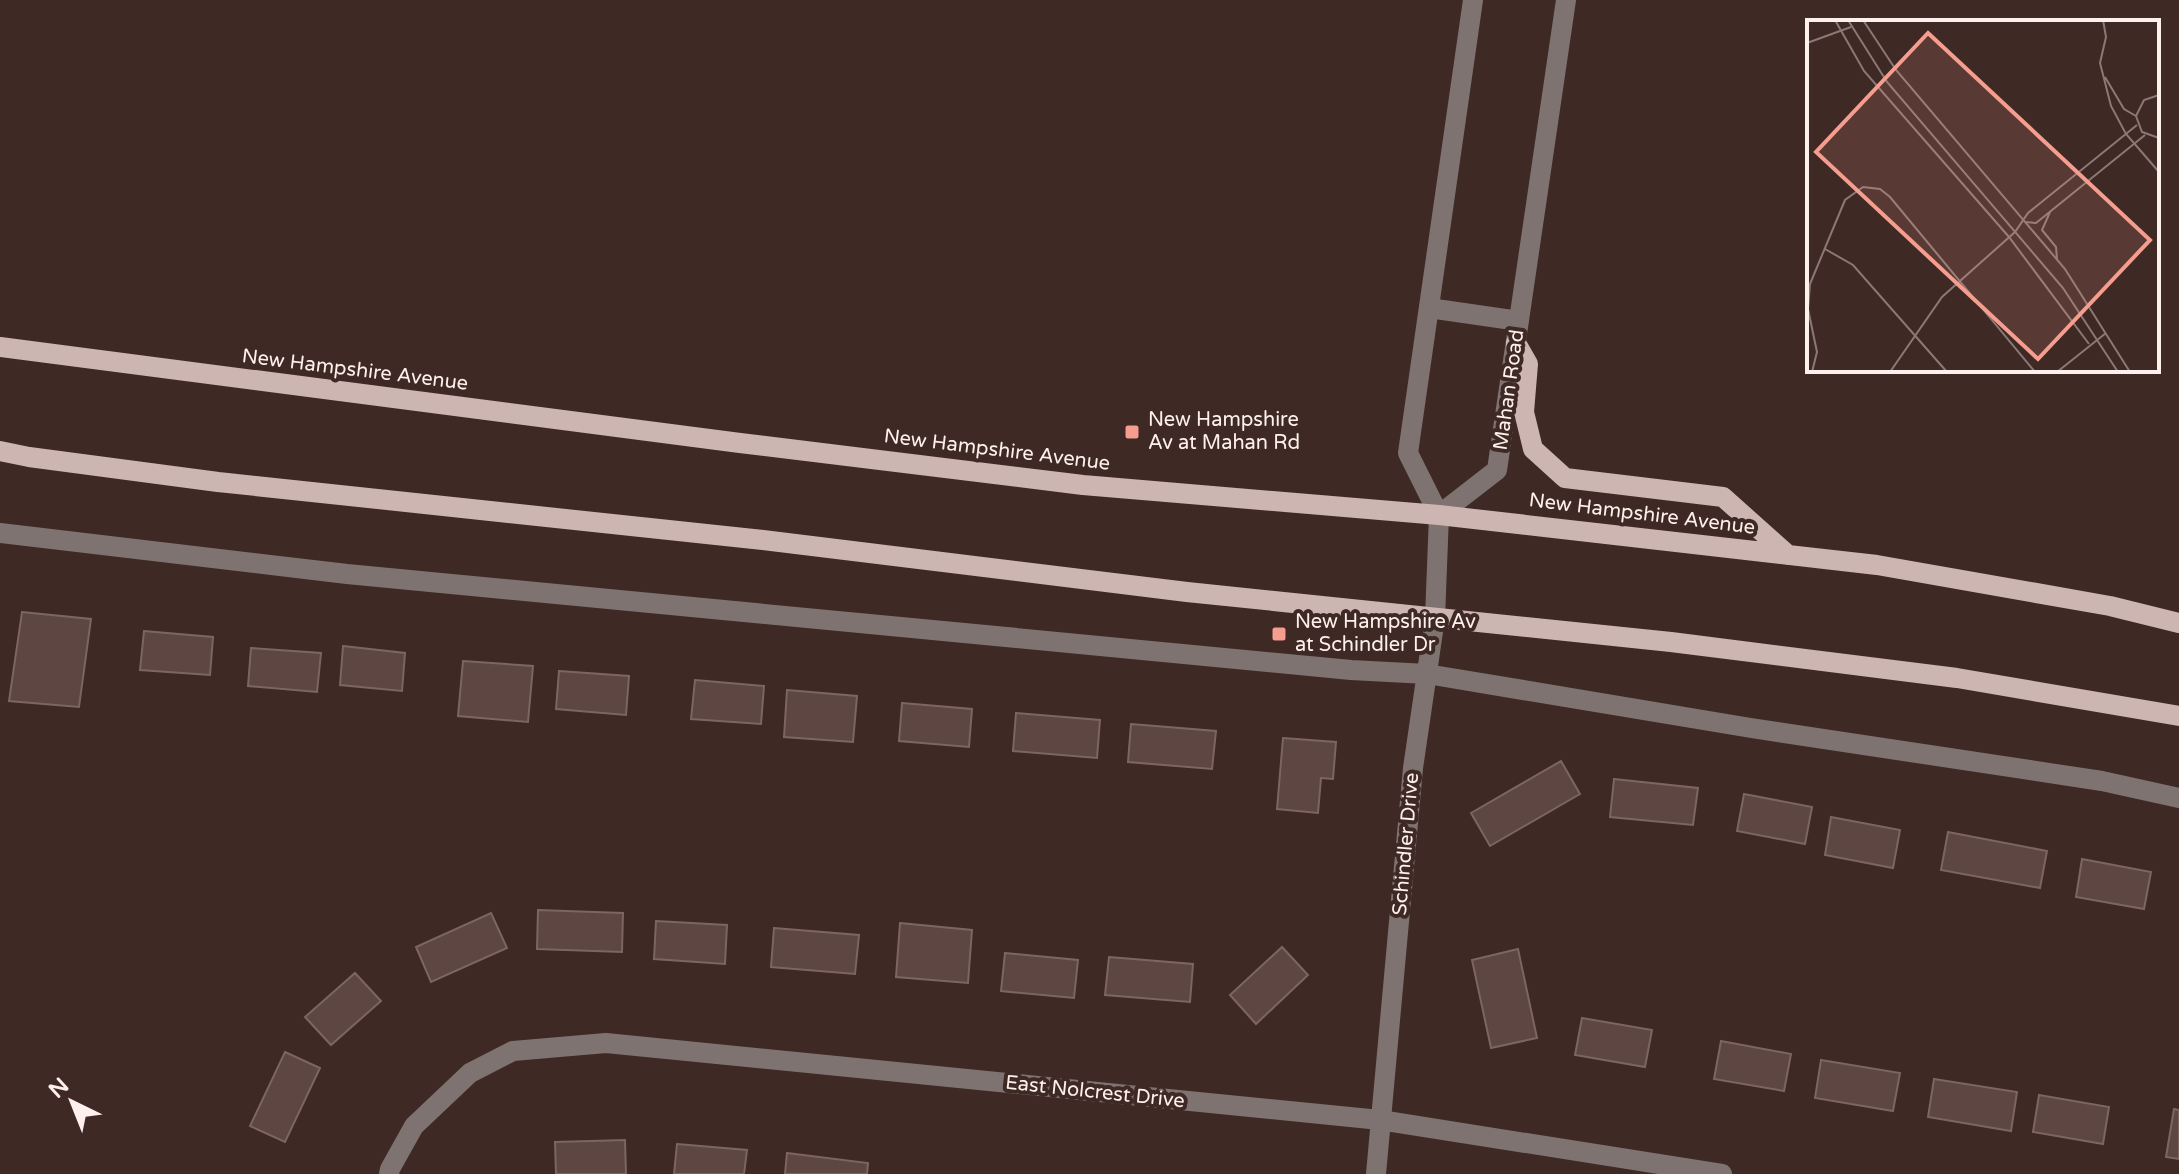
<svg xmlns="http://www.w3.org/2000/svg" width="2179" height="1174" viewBox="0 0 2179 1174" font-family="'Varela Round',sans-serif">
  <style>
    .building { fill: #5e4743; stroke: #7d6561; stroke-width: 2 }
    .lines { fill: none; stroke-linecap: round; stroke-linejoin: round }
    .minor { stroke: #7e7371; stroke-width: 20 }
    .major { stroke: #cdb6b2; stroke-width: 20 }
    .poi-dot { fill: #f59d8e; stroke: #3e2925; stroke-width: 3 }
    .labels { text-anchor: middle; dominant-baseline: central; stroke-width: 8; stroke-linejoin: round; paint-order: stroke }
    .street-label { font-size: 20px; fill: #fef0ed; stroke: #3e2925 }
    .poi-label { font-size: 20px; fill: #fef0ed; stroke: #3e2925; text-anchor: start }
    .inset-road { fill: none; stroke: #8b7975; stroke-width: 2 }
    .view { fill: #f59d8e; fill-opacity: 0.15; stroke: #f59d8e; stroke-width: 4 }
    .inset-edge { fill: none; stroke: #fef0ed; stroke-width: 4 }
  </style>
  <rect width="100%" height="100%" fill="#3e2925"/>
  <path class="building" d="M22,612l69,7 -12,88 -70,-6z
    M144,631l69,6 -3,38 -70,-5z
    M343,646l62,7 -3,38 -62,-6z
    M251,648l70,5 -4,39 -69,-6z
    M463,661l70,5 -5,56 -70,-6z
    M559,671l70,5 -3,39 -70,-6z
    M695,680l69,6 -3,38 -70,-5z
    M787,690l70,6 -4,46 -69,-5z
    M902,703l70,6 -3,38 -70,-6z
    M1016,713l84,7 -3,38 -84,-7z
    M1131,724l85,7 -4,38 -84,-7z
    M1283,738l53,4 -3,37 -12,-1 -3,35 -41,-4z
    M1561,761l19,33 -90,52 -19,-33z
    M1614,779l84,9 -5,37 -83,-8z
    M1744,794l68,13 -7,37 -68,-13z
    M1831,817l69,13 -7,38 -68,-13z
    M1948,832l99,19 -7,37 -99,-18z
    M2082,859l69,13 -7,37 -68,-12z
    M538,910l85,3 -1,39 -85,-3z
    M491,913l16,35 -76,34 -15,-35z
    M656,921l71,4 -2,39 -71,-5z
    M900,923l72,7 -4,53 -72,-6z
    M774,928l85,7 -4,39 -84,-7z
    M1282,947l26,28 -52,49 -26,-29z
    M1518,949l19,89 -46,10 -19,-88z
    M1005,953l73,7 -4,38 -73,-7z
    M1109,957l84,7 -3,38 -85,-7z
    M355,973l26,28 -50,44 -26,-28z
    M1582,1018l70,12 -7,37 -70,-12z
    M1721,1041l70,13 -7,37 -70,-12z
    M285,1052l35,16 -35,74 -35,-16z
    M1821,1060l79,13 -7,38 -78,-13z
    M1934,1079l83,13 -6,39 -83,-14z
    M2039,1095l70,12 -6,37 -70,-12z
    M2174,1109l5,1v49l-13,-2z
    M625,1140l1,34h-70l-1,-32z
    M677,1144l70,6 -3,24h-70z
    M787,1153l81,10 -1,11h-82z"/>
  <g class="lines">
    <path class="minor" d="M1429,308l90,13
      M1439,515l58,-45 69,-470
      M0,533l347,41 1004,96 76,4 324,54 351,53 77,17
      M389,1174l1,-5 24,-43 56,-53 43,-22 93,-8 774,77 342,54
      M1376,1174l37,-406 22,-150 4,-103 -31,-62 65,-453"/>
    <path class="major" d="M1516,343l12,21 -4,48 9,37 32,29 158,19 65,58
      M0,347l740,96 343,42 356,30 438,50 233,41 69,17
      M0,451l29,6 189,25 545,58 424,52 484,50 286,36 222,38"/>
  </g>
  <g class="poi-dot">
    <rect x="1124" y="424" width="16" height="16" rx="4"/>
    <rect x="1271" y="626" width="16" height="16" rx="4"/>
  </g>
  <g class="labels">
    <g class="street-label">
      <text transform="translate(355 370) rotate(7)">New Hampshire Avenue</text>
      <text transform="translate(1509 390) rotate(-82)">Mahan Road</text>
      <text transform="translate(997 450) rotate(7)">New Hampshire Avenue</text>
      <text transform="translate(1642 514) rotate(7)">New Hampshire Avenue</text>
      <text transform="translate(1406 844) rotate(-85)">Schindler Drive</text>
      <text transform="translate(1095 1092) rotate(6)">East Nolcrest Drive</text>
    </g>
    <g class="poi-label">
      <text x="1148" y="420">New Hampshire<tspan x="1148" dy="23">Av at Mahan Rd</tspan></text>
      <text x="1295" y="622">New Hampshire Av<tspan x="1295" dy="23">at Schindler Dr</tspan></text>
    </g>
  </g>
  <g transform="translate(1807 20)">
    <rect width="352" height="352" fill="#3e2925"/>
    <path class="inset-road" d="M28,0l29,51 145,166 80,107M41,0l39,62 176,206 55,84M56,0l33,50 169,199 65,103M296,0l3,17 -6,26 11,43 15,28 33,38M0,23l44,-16M298,57l19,32 12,7M352,75l-15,5 -8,16 6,16 17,6M243,192l-8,18 14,17 1,12M218,202l11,1 109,-88M18,229l28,16 94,107M5,352l5,-20 -9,-43 2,-25 35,-84 18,-13 17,2 10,8 145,175M83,352l52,-75 73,-65 13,-19 109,-88M250,352l49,-39"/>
    <path class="view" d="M121,13l222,207 -112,119 -222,-207z"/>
    <rect width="352" height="352" class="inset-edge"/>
  </g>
  <g transform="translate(72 1102) rotate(317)" stroke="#3e2925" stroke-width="6" paint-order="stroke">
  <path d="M0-6L14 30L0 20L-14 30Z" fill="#fef0ed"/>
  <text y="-12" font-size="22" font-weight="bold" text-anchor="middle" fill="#fef0ed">N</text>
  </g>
</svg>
